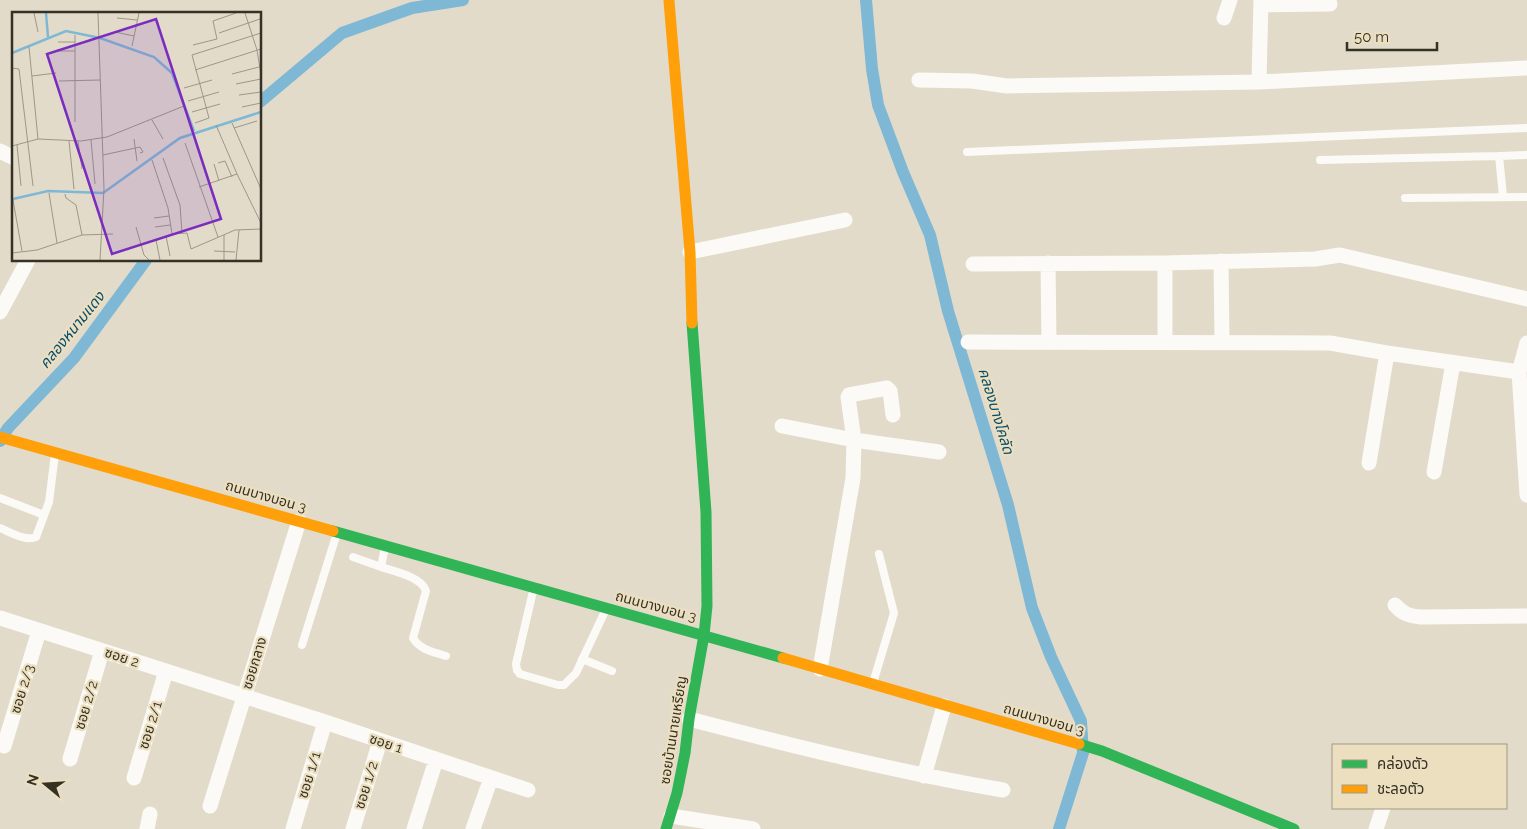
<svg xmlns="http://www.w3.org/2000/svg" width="1527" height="829" viewBox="0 0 1527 829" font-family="Raleway,'Noto Sans Thai',sans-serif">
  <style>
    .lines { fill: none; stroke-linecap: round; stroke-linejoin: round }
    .canal { stroke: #7fb8d5; stroke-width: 12 }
    .lane { stroke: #fbfaf7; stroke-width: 8 }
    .street { stroke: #fbfaf7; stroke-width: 15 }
    .fast { stroke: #30b455; stroke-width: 11 }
    .slow { stroke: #ff9f0a; stroke-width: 11 }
    .labels { text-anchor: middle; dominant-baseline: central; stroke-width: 4.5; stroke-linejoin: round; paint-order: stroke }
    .street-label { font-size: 14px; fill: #363125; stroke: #ecdfc0 }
    .water-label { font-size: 15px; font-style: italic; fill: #054d6e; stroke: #ecdfc0 }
    .inset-river { fill: none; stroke: #7fb8d5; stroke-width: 2.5 }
    .inset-road { fill: none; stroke: #9d9788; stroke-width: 1 }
    .view { fill: #7b2cbf; fill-opacity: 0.15; stroke: #7b2cbf; stroke-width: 2.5 }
    .inset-edge { fill: none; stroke: #363125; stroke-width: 2.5 }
  </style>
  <rect width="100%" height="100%" fill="#e2dbca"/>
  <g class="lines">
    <path class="canal" d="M866,0l6,69 6,36 25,67 27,63 18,76 60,194 24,103 19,49 30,64 2,32 -24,76
      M260,102l82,-69 70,-25 51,-8
      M0,441l8,-13 66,-70 72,-98"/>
    <path class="lane" d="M967,152l560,-24
      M1320,160l179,-4
      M1503,196l-4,-40 28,-1
      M1405,198l122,-1
      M0,498l44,17
      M0,528c10,4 26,14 36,9l13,-35 6,-48
      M385,547l-4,20c12,4 41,10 45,24l-13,47c7,12 21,14 33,18
      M353,557l28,10
      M534,587l-18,77 1,6 3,4 38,11h6l12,-12 30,-64
      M302,645l35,-112
      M582,659l30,12
      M873,683l21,-70 -15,-59"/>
    <path class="street" d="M1261,5l69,-1
      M1224,18l6,-18
      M919,80l53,1 35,5 252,-4 268,-14
      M1259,82l2,-82
      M0,151l14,7
      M690,252l155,-32
      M1221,261l1,81
      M1048,263l1,79
      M973,264l192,-1 150,-4 25,-4 187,44
      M0,312l28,-52
      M968,342l362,1 57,10 132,19
      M1165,342v-79
      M1527,343l-8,29 8,123
      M782,426l72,14 85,12
      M1369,463l18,-110
      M1434,472l19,-109
      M1395,605c8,9 14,11 26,12l106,-1
      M0,618l325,104 203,68
      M820,669l33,-191 1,-38 -6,-43 1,-2 38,-7 3,3 3,24
      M689,719c104,27 208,53 314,71
      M4,746l35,-115
      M70,759l32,-108
      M924,776l20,-70
      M134,778l32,-107
      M210,806l89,-285
      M671,816l82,13
      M147,829l3,-15
      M293,829l32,-107
      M353,829l27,-88
      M414,829l22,-69
      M473,829l18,-51
      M1376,829l7,-21"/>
    <path class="fast" d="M333,531l450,127
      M1079,744l23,7 192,78
      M666,829l11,-36 8,-40 4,-34 15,-84 3,-29 -1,-94 -14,-189"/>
    <path class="slow" d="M669,1l21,251 2,71
      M0,437l333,94
      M783,658l296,86"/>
  </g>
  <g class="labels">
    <g class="street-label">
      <text transform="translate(266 496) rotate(16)">ถนนบางบอน 3</text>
      <text transform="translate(656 606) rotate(15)">ถนนบางบอน 3</text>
      <text transform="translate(122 657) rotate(18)">ซอย 2</text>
      <text transform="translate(254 663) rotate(-73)">ซอยกลาง</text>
      <text transform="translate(22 689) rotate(-73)">ซอย 2/3</text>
      <text transform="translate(86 705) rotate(-74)">ซอย 2/2</text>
      <text transform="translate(1044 719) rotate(16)">ถนนบางบอน 3</text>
      <text transform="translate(150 725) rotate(-73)">ซอย 2/1</text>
      <text transform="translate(673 730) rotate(-81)">ซอยบ้านนายเหรียญ</text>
      <text transform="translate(386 743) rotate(19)">ซอย 1</text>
      <text transform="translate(309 775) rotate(-73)">ซอย 1/1</text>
      <text transform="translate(366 785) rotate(-73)">ซอย 1/2</text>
    </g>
    <g class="water-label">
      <text transform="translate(72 330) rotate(-51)">คลองหนามแดง</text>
      <text transform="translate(996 411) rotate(73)">คลองบางโคลัด</text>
    </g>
  </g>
  <g transform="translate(12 12)">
    <rect width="249" height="249" fill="#e2dbca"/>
    <path class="inset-river" d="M34,1l2,24M0,41l54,-22 34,7 54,19 18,16 22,58M1,187l35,-8 55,2 77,-55 81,-26"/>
    <path class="inset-road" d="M22,1l4,19M86,1l6,176 -4,71M233,1l12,37 4,25M105,6l20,2M103,20l19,4M207,21l41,-14M63,23v87M46,30h17M181,33l24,-6 -4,-18 23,-8M120,34l7,-33M17,35l9,92M46,39h17M0,56l7,1 14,117M183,58l66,-21M220,62l27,-7M20,64l24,-3M47,69l41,-1M224,72l25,-5M172,76l28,-8M227,83l22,-3M176,89l31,-9M230,95l19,-4M180,100l28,-8M140,108l11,19M183,111l14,-5 -17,-63 69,-22M220,111l29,66M222,116l23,-7M122,127l3,22M79,128l4,44M57,129l5,48M66,129l4,28M173,131l33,94M5,133l4,41M0,134l26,-7 43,2 26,-4 77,-31M91,143l37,-8 3,5 -3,1M151,146l17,47 2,28M140,148l16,48 4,26M206,151l7,-2 7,16M202,152l5,17M225,162l24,49M187,175l38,-13 -21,-49M37,181l8,50M53,182l1,4 10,7 6,30M1,188l9,51M142,206l15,-2M124,215l8,28 5,5M143,215l15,-2M154,224l4,20M202,239l21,1M0,241l25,-3 45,-15 31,-1M148,248l-4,-20 16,-6 15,-1 4,16 44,-19 26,-1M212,248v-25M224,248l3,-30"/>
    <path class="view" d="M144,7l65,200 -109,35 -65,-200z"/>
    <rect width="249" height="249" class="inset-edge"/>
  </g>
  <rect x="1332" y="744" width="175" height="65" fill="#ecdfc0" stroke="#a39982"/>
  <rect x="1342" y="760" width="25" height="8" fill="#30b455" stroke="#a39982"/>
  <text x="1377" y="769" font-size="15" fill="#363125">คล่องตัว</text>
  <rect x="1342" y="785" width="25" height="8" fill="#ff9f0a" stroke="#a39982"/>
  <text x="1377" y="794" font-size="15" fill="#363125">ชะลอตัว</text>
  <g transform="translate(45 784) rotate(288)" stroke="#ecdfc0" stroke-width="4" paint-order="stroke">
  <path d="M0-4L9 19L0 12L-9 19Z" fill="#363125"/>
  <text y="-8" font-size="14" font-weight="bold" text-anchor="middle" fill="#363125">N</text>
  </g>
  <path d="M1347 42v8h90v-8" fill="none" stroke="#363125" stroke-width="2.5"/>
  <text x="1354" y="42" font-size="15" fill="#363125" stroke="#ecdfc0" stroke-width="4" paint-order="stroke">50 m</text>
</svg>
